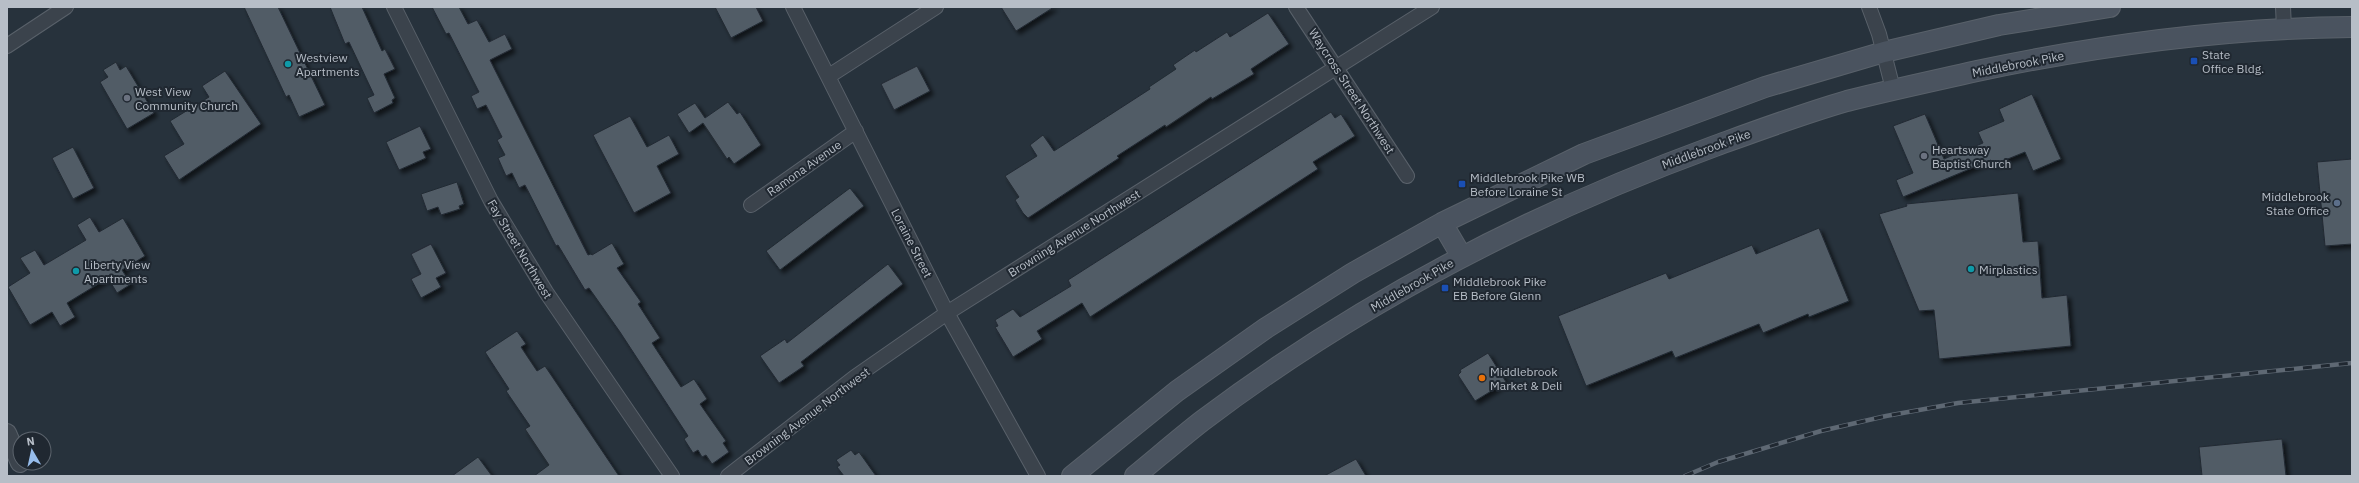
<svg xmlns="http://www.w3.org/2000/svg" width="2359" height="483" viewBox="0 0 2359 483" font-family="'IBM Plex Sans',sans-serif">
  <style>
    .building { fill: #515b66; stroke: #222a33; filter: url(#shadow) }
    .lines { fill: none; stroke-linecap: round; stroke-linejoin: round }
    .minor-casing { stroke: #59616a; stroke-width: 16 }
    .tertiary-casing { stroke: #59616a; stroke-width: 20 }
    .secondary-casing { stroke: #59616a; stroke-width: 22 }
    .minor { stroke: #3b434c; stroke-width: 14 }
    .tertiary { stroke: #3b434c; stroke-width: 18 }
    .secondary { stroke: #4a535f; stroke-width: 20 }
    .rail-casing { stroke: #5e6873; stroke-width: 4.5 }
    .rail { stroke: #202831; stroke-width: 3; stroke-dasharray: 9; stroke-linecap: butt }
    .transit-dot { fill: #1a4fb4; stroke: #202831; stroke-width: 1.5 }
    .culture-dot { fill: #0f9aa8; stroke: #202831; stroke-width: 1.5 }
    .worship-dot { fill: #6b7280; stroke: #202831; stroke-width: 1.5 }
    .service-dot { fill: #5c6f8a; stroke: #202831; stroke-width: 1.5 }
    .food-dot { fill: #e8710a; stroke: #202831; stroke-width: 1.5 }
    .labels { text-anchor: middle; dominant-baseline: central; stroke-width: 4; stroke-linejoin: round; paint-order: stroke }
    .poi-label { font-size: 12px; fill: #b7bec7; stroke: #202831; text-anchor: start }
    .street-label { font-size: 12px; fill: #b7bec7; stroke: #202831 }
  </style>
  <defs>
    <filter id="shadow"><feDropShadow dx="3.5" dy="3.5" stdDeviation="2" flood-color="#0009"/></filter>
  </defs>
  <rect width="100%" height="100%" fill="#27323c"/>
  <path class="building" d="M244,7h34l47,98 -26,12 -10,-22 -3,2z
    M330,7h32l20,44 3,-2 10,20 -11,5 11,24 -3,2 1,3 -19,10 -7,-15 7,-3 -25,-53 -4,2z
    M432,7h27l9,17 9,-4 12,22 16,-8 7,15 -22,11 98,195 3,-1 1,1 20,-12 12,21 -7,4 24,34 -3,2 22,34 -8,5 29,44 13,-8 13,20 -7,5 26,37 -3,2 6,9 -17,12 -6,-9 -4,2 -4,-7 -5,3 -9,-14 4,-3 -68,-104 -31,-44 -4,2 -27,-45 -2,1 -31,-61 -6,3 -7,-15 -6,3 -8,-18 7,-3 -8,-15 5,-3 -16,-32 -9,4 -6,-13 8,-4 -30,-59 -3,1z
    M715,7h41l7,14 -32,17z
    M1001,7h53l-38,24z
    M1268,13l21,31 -38,25 3,5 -42,25 -1,-2 -45,30 -1,-2 -48,31 2,2 -91,60 -5,-5 -8,-13 4,-3 -14,-21 32,-20 -7,-11 13,-10 11,16 96,-62 -1,-2 27,-18 -3,-4 22,-15 1,2 31,-20 3,5z
    M116,62l4,8 6,-4 28,47 -27,16 -27,-47 8,-5 -5,-7z
    M917,66l13,25 -36,19 -13,-26z
    M225,71l36,53 -82,56 -15,-24 20,-12 -14,-23 39,-24 -7,-11z
    M2032,94l29,65 -28,12 -8,-19 -32,13 -2,-5 -88,37 -7,-17 17,-7 -20,-47 32,-12 19,45 39,-16 -5,-11 26,-11 -5,-12z
    M728,102l9,12 3,-2 21,33 -27,19 -5,-7 -2,2 -24,-36 -14,10 -12,-19 18,-11 10,15z
    M1331,112l4,6 6,-4 14,22 -42,26 5,7 -228,148 -8,-14 -45,28 5,8 -29,18 -18,-30 3,-1 -3,-6 18,-11 7,8 51,-31 -3,-6z
    M630,116l17,31 22,-12 10,19 -22,12 14,27 -37,20 -41,-78z
    M420,126l11,23 -8,3 3,6 -27,12 -13,-28z
    M73,147l21,41 -21,11 -21,-41z
    M2352,159v85l-27,2 -8,-84z
    M457,182l7,22 -5,2 1,3 -19,6 -3,-8 -11,4 -6,-17z
    M850,188l14,18 -84,64 -14,-19z
    M2018,193l5,49 15,-1 4,57 25,-3 4,51 -132,13 -5,-49 -15,1 -40,-97 28,-8 -1,-2z
    M90,217l9,15 24,-14 22,38 -23,14 9,14 -14,9 -9,-15 -41,25 8,14 -15,9 -8,-14 -22,13 -22,-38 22,-14 -10,-15 15,-8 9,15 42,-25 -9,-15z
    M1819,228l30,73 -40,16 -1,-3 -45,19 -4,-9 -84,34 -3,-7 -86,35 -28,-70 108,-43 3,6 83,-34 4,9z
    M431,244l15,29 -10,5 5,9 -20,11 -10,-19 10,-5 -10,-20z
    M888,264l15,20 -102,78 3,4 -25,17 -19,-27 25,-17 2,4z
    M517,331l9,13 -5,3 16,24 8,-5 74,110h-85l15,-11 -24,-36 5,-3 -24,-35 3,-2 -24,-37z
    M1488,353l18,29 -31,19 -17,-26 3,-3 -1,-2z
    M2282,439l4,37h-84l-3,-29z
    M851,450l4,5 4,-3 17,24h-32l-7,-9 3,-2 -4,-5z
    M478,457l14,19h-40z
    M1356,459l10,17h-42z"/>
  <g class="lines">
    <g class="minor-casing">
      <path id="minor" d="M394,7l97,194 55,91 126,184
        M793,7l154,306 91,163
        M1296,7l111,169
        M1869,7l10,27 14,55
        M2283,7l1,21
        M7,46l59,-39
        M829,76l107,-69
        M751,205l105,-74
        M728,476l127,-99 92,-64 485,-306"/>
    </g>
    <g class="tertiary-casing">
      <path id="tertiary" d="M7,433l13,30"/>
    </g>
    <g class="secondary-casing">
      <path id="secondary" d="M1442,223l20,34
        M1072,476l105,-85 89,-63 87,-55 89,-50 142,-69 181,-67 119,-35 115,-27 111,-18
        M1135,476c22,-18 44,-37 67,-55 155,-117 330,-208 513,-275 44,-16 87,-32 132,-45 43,-11 86,-20 130,-30 123,-26 249,-43 375,-44"/>
    </g>
    <use href="#minor" class="minor"/>
    <use href="#tertiary" class="tertiary"/>
    <use href="#secondary" class="secondary"/>
    <g class="rail-casing">
      <path id="rail" d="M1685,476l33,-14 103,-31 65,-15 72,-13 394,-40"/>
    </g>
    <use href="#rail" class="rail"/>
  </g>
  <g class="transit-dot">
    <rect x="2190" y="57" width="8" height="8" rx="2"/>
    <rect x="1458" y="180" width="8" height="8" rx="2"/>
    <rect x="1441" y="284" width="8" height="8" rx="2"/>
  </g>
  <g class="culture-dot">
    <circle cx="288" cy="64" r="4"/>
    <circle cx="1971" cy="269" r="4"/>
    <circle cx="76" cy="271" r="4"/>
  </g>
  <g class="worship-dot">
    <circle cx="127" cy="98" r="4"/>
    <circle cx="1924" cy="156" r="4"/>
  </g>
  <circle class="service-dot" cx="2337" cy="203" r="4"/>
  <circle class="food-dot" cx="1482" cy="378" r="4"/>
  <g class="labels">
    <g class="poi-label">
      <text x="2202" y="54">State<tspan x="2202" dy="14">Office Bldg.</tspan></text>
      <text x="296" y="57">Westview<tspan x="296" dy="14">Apartments</tspan></text>
      <text x="135" y="91">West View<tspan x="135" dy="14">Community Church</tspan></text>
      <text x="1932" y="149">Heartsway<tspan x="1932" dy="14">Baptist Church</tspan></text>
      <text x="1470" y="177">Middlebrook Pike WB<tspan x="1470" dy="14">Before Loraine St</tspan></text>
      <text x="2329" y="196" text-anchor="end">Middlebrook<tspan x="2329" dy="14">State Office</tspan></text>
      <text x="84" y="264">Liberty View<tspan x="84" dy="14">Apartments</tspan></text>
      <text x="1979" y="269">Mirplastics</text>
      <text x="1453" y="281">Middlebrook Pike<tspan x="1453" dy="14">EB Before Glenn</tspan></text>
      <text x="1490" y="371">Middlebrook<tspan x="1490" dy="14">Market &amp; Deli</tspan></text>
    </g>
    <g class="street-label">
      <text transform="translate(2018 64) rotate(-11)">Middlebrook Pike</text>
      <text transform="translate(1352 91) rotate(57)">Waycross Street Northwest</text>
      <text transform="translate(1706 149) rotate(-20)">Middlebrook Pike</text>
      <text transform="translate(804 168) rotate(-35)">Ramona Avenue</text>
      <text transform="translate(1074 233) rotate(-32)">Browning Avenue Northwest</text>
      <text transform="translate(912 243) rotate(63)">Loraine Street</text>
      <text transform="translate(520 249) rotate(59)">Fay Street Northwest</text>
      <text transform="translate(1412 285) rotate(-30)">Middlebrook Pike</text>
      <text transform="translate(807 416) rotate(-37)">Browning Avenue Northwest</text>
    </g>
  </g>
  <rect width="2359" height="483" fill="none" stroke="#b7bec7" stroke-width="16"/>
  <g transform="translate(32 451) rotate(351)"><circle r="19" fill="#202831" stroke="#5c646d"/>
  <path d="M0-3L7 15L0 10L-7 15Z" fill="#97bdec"/>
  <text y="-6" font-size="11" font-weight="bold" text-anchor="middle" fill="#b7bec7">N</text>
  </g>
</svg>
